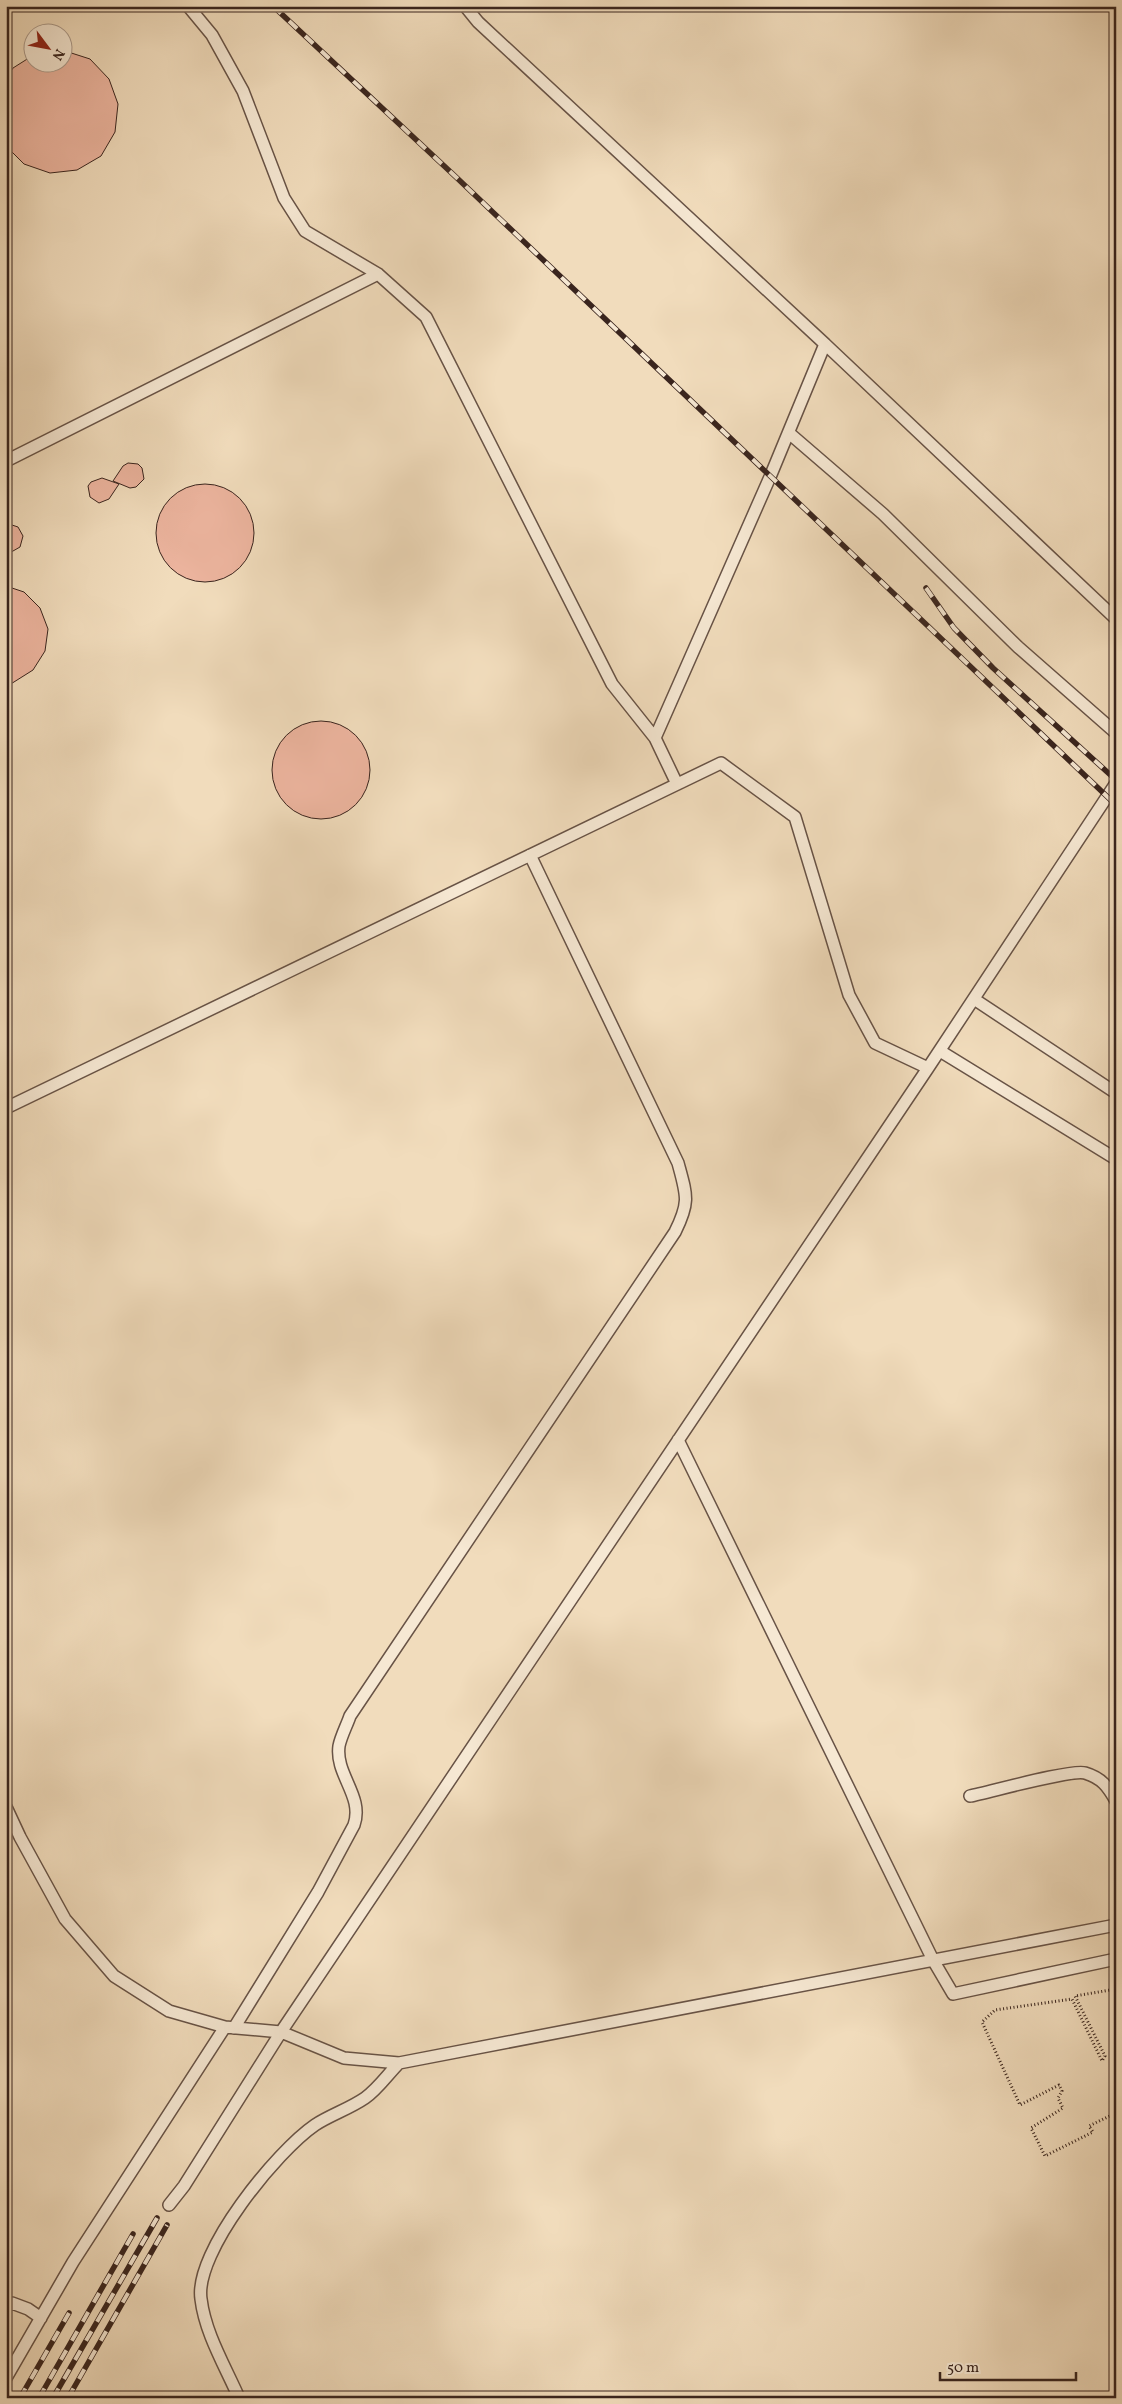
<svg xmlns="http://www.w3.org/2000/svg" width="1122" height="2404" viewBox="0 0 1122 2404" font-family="Vollkorn,serif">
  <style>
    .building { fill: #ecb49e; stroke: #3a251e }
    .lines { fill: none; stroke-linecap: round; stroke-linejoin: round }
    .service-casing { stroke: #685346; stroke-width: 14 }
    .path { stroke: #3a251e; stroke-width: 3; stroke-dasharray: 1 2.5; stroke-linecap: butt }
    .service { stroke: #f6e8d3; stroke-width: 11 }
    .rail-casing { stroke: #3a251e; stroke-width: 5.5 }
    .rail { stroke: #f6e8d3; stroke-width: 4; stroke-dasharray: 11; stroke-linecap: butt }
  </style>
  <rect width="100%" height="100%" fill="#f1dcbc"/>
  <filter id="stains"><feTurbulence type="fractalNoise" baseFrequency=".004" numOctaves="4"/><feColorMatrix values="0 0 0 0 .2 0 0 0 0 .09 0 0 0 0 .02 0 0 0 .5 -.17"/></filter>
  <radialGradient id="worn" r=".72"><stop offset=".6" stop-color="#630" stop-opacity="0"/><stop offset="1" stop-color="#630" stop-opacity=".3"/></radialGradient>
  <path class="building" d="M62,50l28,9 19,20 9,25 -3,28 -14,24 -24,14 -27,3 -26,-9 -18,-18v-67l7,-11 19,-12v6h30z
    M128,463l10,1 4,4 2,11 -8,8 -6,1 -17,-7 10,-15z
    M102,478l17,6 -10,15 -10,4 -9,-6 -2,-11 3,-4z
    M156 533a49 49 0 1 1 98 0a49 49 0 1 1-98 0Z
    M6,523l12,4 5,9 -3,11 -14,8z
    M6,586l18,6 16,16 8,21 -3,22 -12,19 -27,17z
    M272 770a49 49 0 1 1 98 0a49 49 0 1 1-98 0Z"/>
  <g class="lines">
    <g class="service-casing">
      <path id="service" d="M188,6l24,29 31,56 41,107 21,33 73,43 48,43 186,367 43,54
        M465,6l13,16 347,322 -55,133 -115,261 22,46
        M825,344l291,275
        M789,433l94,81 135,133 98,86
        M6,461l372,-187
        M974,999l142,94
        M940,1051l176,108
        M6,1108l715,-345 74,54 54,178 26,48 53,25
        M678,1440l255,520 20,34 163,-35
        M970,1796c20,-4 102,-27 115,-23 17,5 23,14 31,28
        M6,1807l14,30 45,82 49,57 55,35 56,16
        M234,2028l84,-136 36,-67c10,-29 -19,-50 -15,-79 2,-10 8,-21 11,-30l325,-484c15,-30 12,-36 3,-69l-148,-308
        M169,2205l15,-19 97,-154 647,-964 188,-285
        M6,2306l6,-3 16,6 13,9
        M6,2378l67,-116 152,-235 56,5 63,26 55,5 717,-138
        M239,2398c-14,-32 -34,-65 -38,-99 -7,-47 76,-148 114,-174 15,-10 34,-16 50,-27 13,-9 23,-24 34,-35"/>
    </g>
    <path class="path" d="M1116,1989l-41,7 30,60 -3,5 -30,-62 -77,11 -13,12 38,83 39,-20 3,6 -4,7 5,10 -32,20 14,28 48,-24 -4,-6 27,-13"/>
    <use href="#service" class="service"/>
    <g class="rail-casing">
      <path id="rail" d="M273,6l184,172 659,627
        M926,588l28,40 39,40 123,112
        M20,2398l49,-85
        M39,2398l94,-164
        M53,2398l104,-180
        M68,2398l99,-173"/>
    </g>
    <use href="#rail" class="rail"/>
  </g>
  <rect width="1122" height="2404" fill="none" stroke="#f1dcbc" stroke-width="25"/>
  <rect x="8" y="8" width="1107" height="2389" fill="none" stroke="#3a251e" stroke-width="2.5"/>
  <rect x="12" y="12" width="1097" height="2379" fill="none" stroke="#3a251e"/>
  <g transform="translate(48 48) rotate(122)"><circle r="24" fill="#f6e8d3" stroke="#ab9a8b"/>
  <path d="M0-4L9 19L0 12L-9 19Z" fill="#8f2418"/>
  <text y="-8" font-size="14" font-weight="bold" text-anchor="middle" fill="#3a251e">N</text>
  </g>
  <path d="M940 2372v8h136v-8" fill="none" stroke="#3a251e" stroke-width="2.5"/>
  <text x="947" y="2372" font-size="15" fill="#3a251e" stroke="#f6e8d3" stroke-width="4" paint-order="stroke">50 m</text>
  <rect width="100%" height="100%" filter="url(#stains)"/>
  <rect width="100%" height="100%" fill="url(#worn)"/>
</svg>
